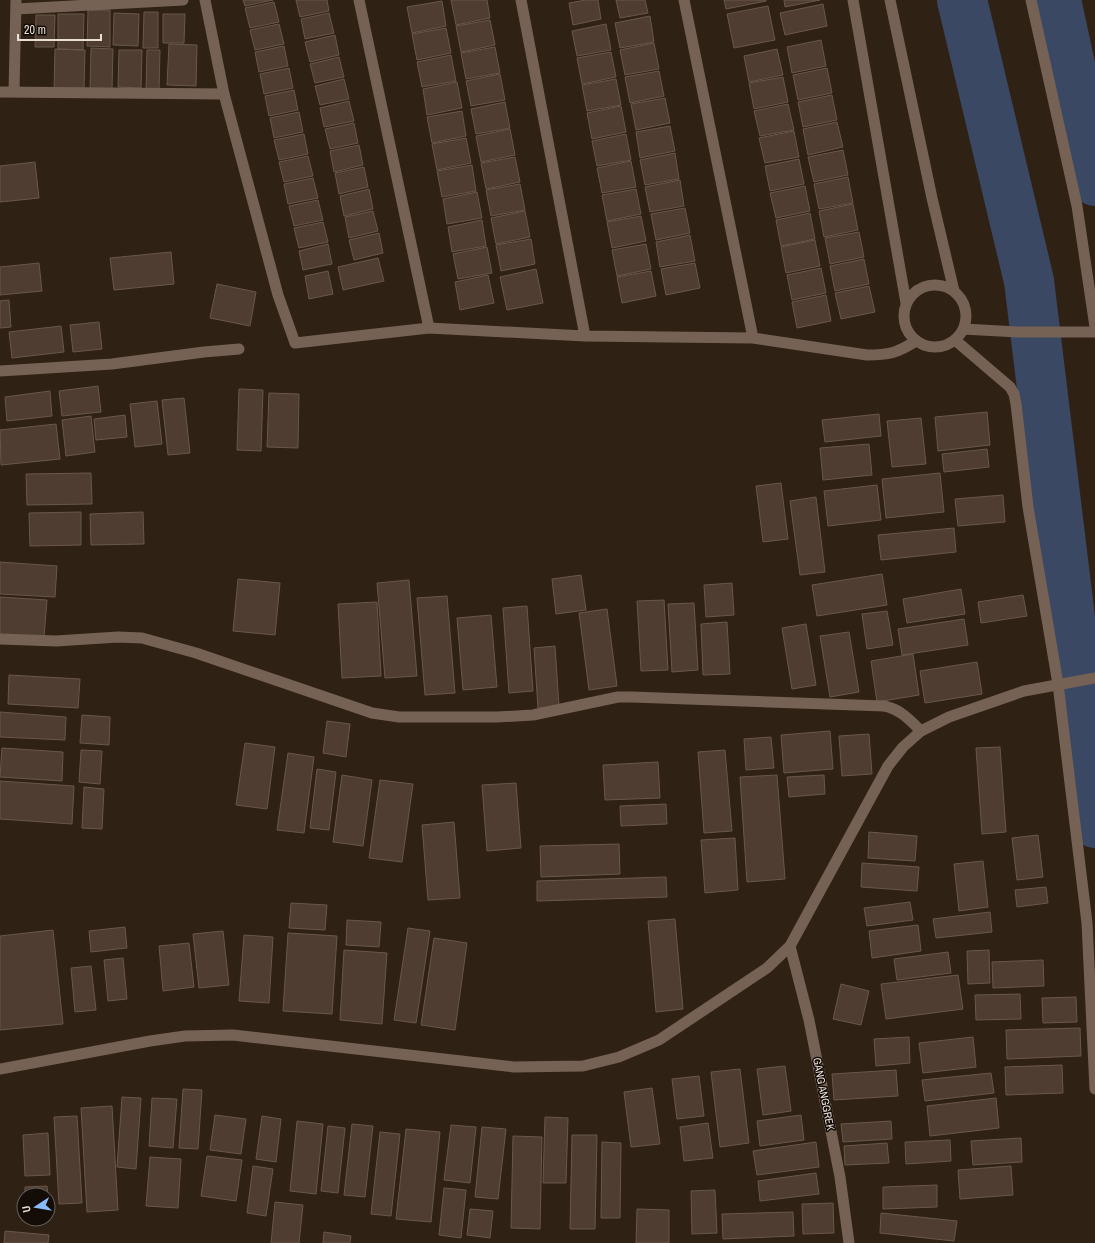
<svg xmlns="http://www.w3.org/2000/svg" width="1095" height="1243" viewBox="0 0 1095 1243" font-family="'Archivo Narrow',sans-serif">
  <style>
    .lines { fill: none; stroke-linecap: round; stroke-linejoin: round }
    .river { stroke: #3a4864; stroke-width: 50 }
    .building { fill: #4f3d31; stroke: #69574a }
    .minor { stroke: #756255; stroke-width: 11 }
    .tertiary { stroke: #756255; stroke-width: 11 }
    .labels { text-anchor: middle; dominant-baseline: central; stroke-width: 3; stroke-linejoin: round; paint-order: stroke }
    .street-label { font-size: 11px; fill: #eadfd7; stroke: #130c07 }
  </style>
  <rect width="100%" height="100%" fill="#302115"/>
  <g class="lines">
    <path class="river" d="M962,0l67,281 66,542
      M1056,0l39,181"/>
  </g>
  <path class="building" d="M243,0h30l-28,6z
    M296,0h31l2,11 -29,6z
    M451,0h36l3,18 -34,7z
    M586,0h12l3,19 -28,6 -4,-22z
    M616,0h29l3,13 -28,5z
    M724,0h42v1l-40,8z
    M784,0h36l-35,7z
    M442,1l4,25 -34,7 -5,-26z
    M274,2l5,20 -29,6 -5,-20z
    M823,4l4,22 -42,9 -5,-22z
    M768,6l7,34 -41,8 -7,-34z
    M88,10h22v37l-23,-1z
    M144,12h14v36h-15z
    M114,13l25,1 -1,32 -25,-1z
    M329,13l5,20 -29,6 -4,-20z
    M58,14h26l-1,36 -25,-1z
    M163,14h22l-1,29h-21z
    M36,15h19l-1,32h-19z
    M650,16l4,26 -34,6 -5,-25z
    M490,20l5,25 -34,7 -5,-26z
    M279,24l5,20 -29,6 -5,-20z
    M606,24l5,26 -34,6 -5,-25z
    M446,28l5,25 -34,7 -5,-26z
    M335,35l4,20 -29,7 -5,-20z
    M821,40l5,26 -34,7 -5,-26z
    M654,43l5,26 -34,6 -5,-25z
    M169,44l28,1 -1,41 -29,-1z
    M284,46l4,20 -29,6 -4,-20z
    M495,47l5,26 -34,6 -5,-26z
    M91,48l22,1 -1,40h-22z
    M55,49l30,1 -1,40h-30z
    M777,49l6,26 -34,7 -5,-26z
    M119,50h23l-1,38 -23,-1z
    M147,50h13l-1,40 -13,-1z
    M611,52l5,25 -34,7 -5,-26z
    M451,55l5,26 -34,6 -5,-25z
    M339,57l5,20 -29,6 -5,-19z
    M289,68l4,20 -29,6 -4,-20z
    M827,68l5,25 -34,7 -5,-25z
    M659,71l5,25 -34,7 -5,-26z
    M500,74l5,26 -34,6 -5,-25z
    M783,77l5,25 -34,7 -5,-26z
    M344,79l5,20 -29,6 -5,-19z
    M616,79l5,26 -34,6 -5,-26z
    M457,82l5,26 -35,7 -4,-26z
    M294,90l4,20 -29,6 -4,-20z
    M832,95l5,25 -34,7 -5,-25z
    M665,98l5,25 -34,7 -5,-26z
    M349,101l5,20 -30,6 -4,-19z
    M505,102l5,26 -34,6 -5,-25z
    M788,104l6,26 -34,6 -6,-25z
    M621,106l5,26 -34,7 -5,-26z
    M462,111l4,25 -34,7 -5,-26z
    M299,112l4,20 -29,6 -4,-20z
    M837,122l6,25 -35,8 -5,-26z
    M354,123l4,20 -28,6 -5,-20z
    M670,126l5,25 -35,7 -4,-26z
    M510,129l5,26 -34,7 -5,-26z
    M794,131l5,26 -34,6 -6,-25z
    M304,134l4,20 -29,6 -5,-20z
    M626,134l5,26 -34,6 -5,-25z
    M466,138l5,25 -34,7 -5,-26z
    M359,145l4,20 -29,7 -4,-21z
    M843,150l5,25 -34,7 -6,-25z
    M675,153l4,26 -34,6 -5,-25z
    M308,156l5,20 -29,6 -5,-20z
    M515,157l5,25 -34,7 -5,-26z
    M799,159l5,25 -34,7 -5,-25z
    M631,161l5,26 -34,6 -5,-25z
    M35,162l4,36 -39,4v-36z
    M472,165l4,26 -34,6 -5,-26z
    M364,167l4,20 -29,7 -4,-21z
    M848,177l5,26 -34,6 -5,-25z
    M313,178l5,20 -30,6 -4,-20z
    M680,180l4,26 -34,6 -5,-25z
    M520,184l5,26 -34,6 -5,-26z
    M805,186l5,25 -34,7 -6,-25z
    M369,189l4,20 -29,7 -4,-20z
    M636,189l5,25 -34,7 -5,-26z
    M477,192l5,26 -35,6 -4,-25z
    M318,200l5,20 -29,6 -5,-20z
    M853,204l5,26 -34,7 -5,-26z
    M685,208l5,25 -34,7 -5,-26z
    M373,211l5,20 -29,7 -4,-21z
    M525,211l5,26 -34,7 -5,-26z
    M810,213l5,26 -34,7 -5,-26z
    M641,216l5,25 -34,7 -5,-26z
    M482,220l4,26 -34,6 -4,-25z
    M323,222l5,20 -29,6 -5,-20z
    M859,232l5,25 -34,7 -5,-26z
    M379,233l4,20 -29,7 -5,-20z
    M690,235l5,26 -35,6 -4,-25z
    M531,239l4,25 -34,7 -5,-26z
    M815,240l5,26 -34,7 -5,-26z
    M328,244l4,20 -29,6 -4,-19z
    M646,244l5,25 -34,7 -5,-26z
    M487,247l5,26 -34,6 -5,-25z
    M171,252l3,32 -60,6 -4,-32z
    M378,258l6,23 -41,9 -5,-23z
    M864,259l5,25 -34,7 -5,-25z
    M39,263l3,28 -42,4v-28z
    M695,263l5,25 -34,7 -5,-26z
    M821,268l5,25 -34,7 -5,-25z
    M536,269l7,34 -36,7 -7,-33z
    M328,271l5,23 -24,5 -4,-23z
    M651,271l5,25 -34,7 -5,-26z
    M488,275l6,28 -34,7 -5,-28z
    M217,284l39,8 -6,34 -40,-8z
    M869,286l6,26 -34,7 -6,-26z
    M826,295l5,26 -34,7 -5,-26z
    M9,300l2,27 -11,1v-27z
    M99,322l3,27 -29,3 -3,-27z
    M61,326l3,26 -52,6 -3,-26z
    M98,386l3,26 -39,4 -3,-25z
    M239,389l24,1 -2,61 -24,-1z
    M50,391l2,25 -45,5 -2,-24z
    M269,393l30,1 -1,54 -31,-1z
    M184,398l6,55 -22,2 -6,-55z
    M157,401l5,43 -27,3 -5,-43z
    M987,412l3,33 -52,6 -3,-34z
    M879,414l2,22 -56,6 -3,-22z
    M125,415l2,22 -31,3 -2,-21z
    M91,416l4,36 -29,4 -4,-36z
    M921,418l5,46 -34,3 -5,-46z
    M56,424l4,35 -59,6 -1,-35z
    M869,444l3,31 -49,5 -3,-32z
    M987,449l2,18 -45,5 -2,-18z
    M91,473l1,31 -65,1 -1,-31z
    M940,473l4,39 -58,6 -4,-39z
    M781,483l7,56 -25,3 -7,-56z
    M877,485l4,35 -53,6 -4,-35z
    M1003,495l2,27 -47,4 -3,-27z
    M816,497l9,75 -25,3 -10,-74z
    M81,512v33l-51,1 -1,-33z
    M143,512l1,32 -53,1 -1,-31z
    M954,528l2,24 -75,8 -3,-25z
    M0,562l57,4 -2,31 -55,-3z
    M882,574l5,31 -70,11 -5,-31z
    M581,575l5,35 -30,4 -4,-35z
    M238,579l42,4 -5,52 -42,-4z
    M409,580l8,96 -32,2 -8,-95z
    M732,583l2,32 -28,2 -2,-32z
    M961,589l4,25 -58,9 -4,-24z
    M1023,595l4,21 -46,7 -3,-21z
    M447,596l8,97 -30,2 -8,-97z
    M0,597l47,3 -3,37 -44,-2z
    M664,600l4,70 -27,1 -4,-70z
    M377,602l4,74 -39,2 -4,-74z
    M694,603l4,67 -26,2 -4,-68z
    M527,606l6,85 -24,2 -6,-85z
    M607,609l10,77 -28,4 -10,-77z
    M887,611l6,34 -26,4 -5,-35z
    M491,615l6,72 -34,3 -6,-72z
    M964,619l4,26 -66,10 -4,-26z
    M727,622l3,52 -27,1 -2,-51z
    M806,624l10,61 -24,4 -10,-61z
    M849,632l10,60 -29,5 -10,-61z
    M555,646l4,60 -21,2 -4,-60z
    M913,654l6,41 -42,7 -6,-41z
    M977,662l5,32 -57,9 -5,-32z
    M9,675l71,4 -2,29 -70,-4z
    M0,712l66,5 -1,23 -65,-3z
    M82,715l28,2 -1,28 -29,-2z
    M327,721l23,3 -4,33 -23,-4z
    M830,731l3,38 -49,4 -3,-38z
    M869,734l3,40 -30,2 -3,-40z
    M771,737l3,31 -28,2 -2,-31z
    M245,743l30,4 -8,62 -31,-4z
    M1000,747l6,85 -24,2 -6,-86z
    M2,748l61,4 -1,29 -62,-4z
    M81,750l21,1 -2,33 -21,-2z
    M725,750l7,81 -28,2 -6,-81z
    M288,753l26,4 -10,76 -27,-3z
    M658,762l2,36 -55,2 -2,-35z
    M317,769l19,3 -7,58 -19,-2z
    M342,775l30,5 -9,66 -30,-4z
    M777,775l8,104 -38,3 -7,-105z
    M824,775l1,19 -36,3 -2,-20z
    M380,780l33,4 -11,78 -33,-4z
    M0,781l74,5 -2,38 -72,-5z
    M516,783l5,65 -34,3 -5,-66z
    M84,787l20,2 -2,40 -20,-1z
    M666,804l1,20 -46,2 -1,-20z
    M454,822l6,76 -32,2 -6,-75z
    M869,832l48,4 -2,25 -47,-3z
    M1038,835l5,42 -26,3 -5,-42z
    M735,838l3,52 -33,3 -4,-53z
    M619,844l1,30 -79,3 -1,-31z
    M983,861l5,46 -29,4 -5,-47z
    M862,863l57,4 -2,24 -56,-4z
    M666,877l1,20 -130,4v-20z
    M1046,887l2,16 -31,4 -2,-17z
    M910,902l3,18 -46,6 -3,-18z
    M291,903l36,2 -2,25 -36,-2z
    M990,912l2,20 -56,6 -3,-19z
    M675,919l8,90 -27,3 -8,-91z
    M347,920l34,2 -2,25 -33,-2z
    M918,925l3,26 -49,7 -3,-27z
    M125,927l2,21 -36,4 -2,-21z
    M408,928l22,3 -14,92 -22,-3z
    M53,930l10,94 -63,6v-94z
    M223,931l6,54 -30,3 -6,-54z
    M288,933l49,3 -5,78 -49,-3z
    M244,935l29,2 -4,66 -30,-2z
    M434,938l33,5 -12,87 -34,-5z
    M189,943l5,44 -31,4 -4,-45z
    M344,950l43,3 -5,71 -42,-4z
    M989,950l1,33 -22,1 -1,-33z
    M948,952l3,21 -54,7 -3,-21z
    M123,958l4,41 -19,2 -4,-41z
    M1043,960l1,26 -51,2 -1,-26z
    M91,966l5,44 -21,2 -4,-44z
    M958,975l5,34 -77,10 -5,-35z
    M841,984l28,7 -8,34 -28,-6z
    M1020,994l1,25 -45,1 -1,-25z
    M1076,997l1,25 -34,1 -1,-25z
    M1080,1028l1,28 -74,3 -1,-29z
    M909,1037l1,26 -34,3 -2,-27z
    M973,1037l3,30 -53,6 -4,-30z
    M1062,1065l1,28 -57,2 -1,-28z
    M785,1066l6,45 -28,4 -6,-46z
    M740,1069l9,74 -29,4 -9,-75z
    M896,1070l2,26 -64,4 -2,-26z
    M991,1073l3,20 -69,8 -3,-21z
    M699,1076l5,40 -27,3 -5,-40z
    M652,1088l8,56 -29,3 -7,-55z
    M183,1089l19,1 -4,59 -19,-1z
    M122,1097l19,1 -5,71 -19,-2z
    M152,1098l25,1 -4,49 -24,-2z
    M996,1098l3,30 -69,8 -3,-30z
    M112,1106l6,104 -31,2 -6,-104z
    M215,1115l31,4 -5,35 -31,-4z
    M801,1115l3,25 -44,6 -3,-25z
    M77,1116l5,87 -23,1 -5,-87z
    M262,1116l19,3 -5,43 -20,-3z
    M545,1117l23,1 -2,65h-23z
    M297,1121l26,3 -7,70 -26,-3z
    M891,1121l1,18 -49,3 -2,-18z
    M708,1123l5,35 -29,3 -4,-34z
    M352,1124l21,2 -8,71 -21,-2z
    M451,1125l25,2 -6,56 -26,-3z
    M328,1126l17,2 -7,65 -17,-2z
    M482,1127l24,2 -8,70 -23,-2z
    M406,1129l34,3 -9,90 -35,-3z
    M380,1132l20,2 -9,82 -20,-2z
    M48,1133l2,42 -25,1 -2,-41z
    M572,1135h25l-2,94h-25z
    M513,1136l29,1 -2,92 -29,-1z
    M1021,1138l1,24 -49,3 -2,-24z
    M950,1140l1,21 -45,3 -1,-22z
    M602,1142l19,1 -1,75h-19z
    M816,1142l3,25 -62,8 -4,-24z
    M887,1143l2,20 -44,2 -1,-19z
    M207,1156l35,4 -6,41 -35,-5z
    M150,1157l31,2 -3,49 -32,-2z
    M253,1166l20,3 -7,47 -19,-3z
    M1011,1166l2,29 -53,4 -2,-29z
    M816,1173l3,21 -59,7 -2,-20z
    M937,1185v22l-54,2v-22z
    M47,1186l1,9h-23v-8z
    M444,1188l22,2 -5,48 -22,-3z
    M715,1190l2,43 -25,1 -1,-43z
    M275,1202l28,3 -4,38h-28z
    M833,1203l1,30 -31,1 -1,-30z
    M470,1209l23,2 -3,27 -23,-3z
    M637,1209l32,1v33h-33z
    M793,1212l1,24 -71,3 -1,-25z
    M881,1213l76,8 -3,20 -74,-8z
    M5,1231l44,4 -1,8h-44z
    M324,1232l27,4 -1,7h-27z"/>
  <g class="lines">
    <path class="minor" d="M205,0l19,94 54,201 17,48 134,-15 156,8 168,2 114,17c22,0 30,-2 49,-14
      M359,0l70,328
      M521,0l64,336
      M684,0l69,338
      M853,0l53,303
      M890,0l42,198 22,93
      M16,9l167,-9
      M0,92l224,2
      M14,92l2,-92
      M904 316a31 31 0 1 1 62 0a31 31 0 1 1-62 0Z
      M963,329l55,3h77
      M955,340l55,47 4,7 2,10 12,103 30,177 29,239 8,166
      M0,371l112,-7 92,-12 35,-3
      M0,639l56,2 62,-4 24,1 54,15 176,60 27,4h98l36,-2 85,-18h14l252,9c16,3 26,14 37,25
      M790,946l19,74 31,157 9,66
      M0,1069l150,-28 35,-5 48,-1 281,32 69,-1 36,-9 40,-17 108,-72 23,-22 98,-180 15,-19 18,-16 28,-14 75,-26 71,-13"/>
    <path class="tertiary" d="M1031,0l46,206 18,121"/>
  </g>
  <g class="labels">
    <g class="street-label">
      <text transform="translate(824 1094) rotate(79)">GANG ANGGREK</text>
    </g>
  </g>
  <g transform="translate(36 1207) rotate(258)"><circle r="19" fill="#130c07" stroke="#69605a"/>
  <path d="M0-3L7 15L0 10L-7 15Z" fill="#88bafc"/>
  <text y="-6" font-size="11" font-weight="bold" text-anchor="middle" fill="#eadfd7">U</text>
  </g>
  <path d="M18 34v6h83v-6" fill="none" stroke="#eadfd7" stroke-width="2"/>
  <text x="24" y="34" font-size="12" fill="#eadfd7" stroke="#130c07" stroke-width="3" paint-order="stroke">20 m</text>
</svg>
